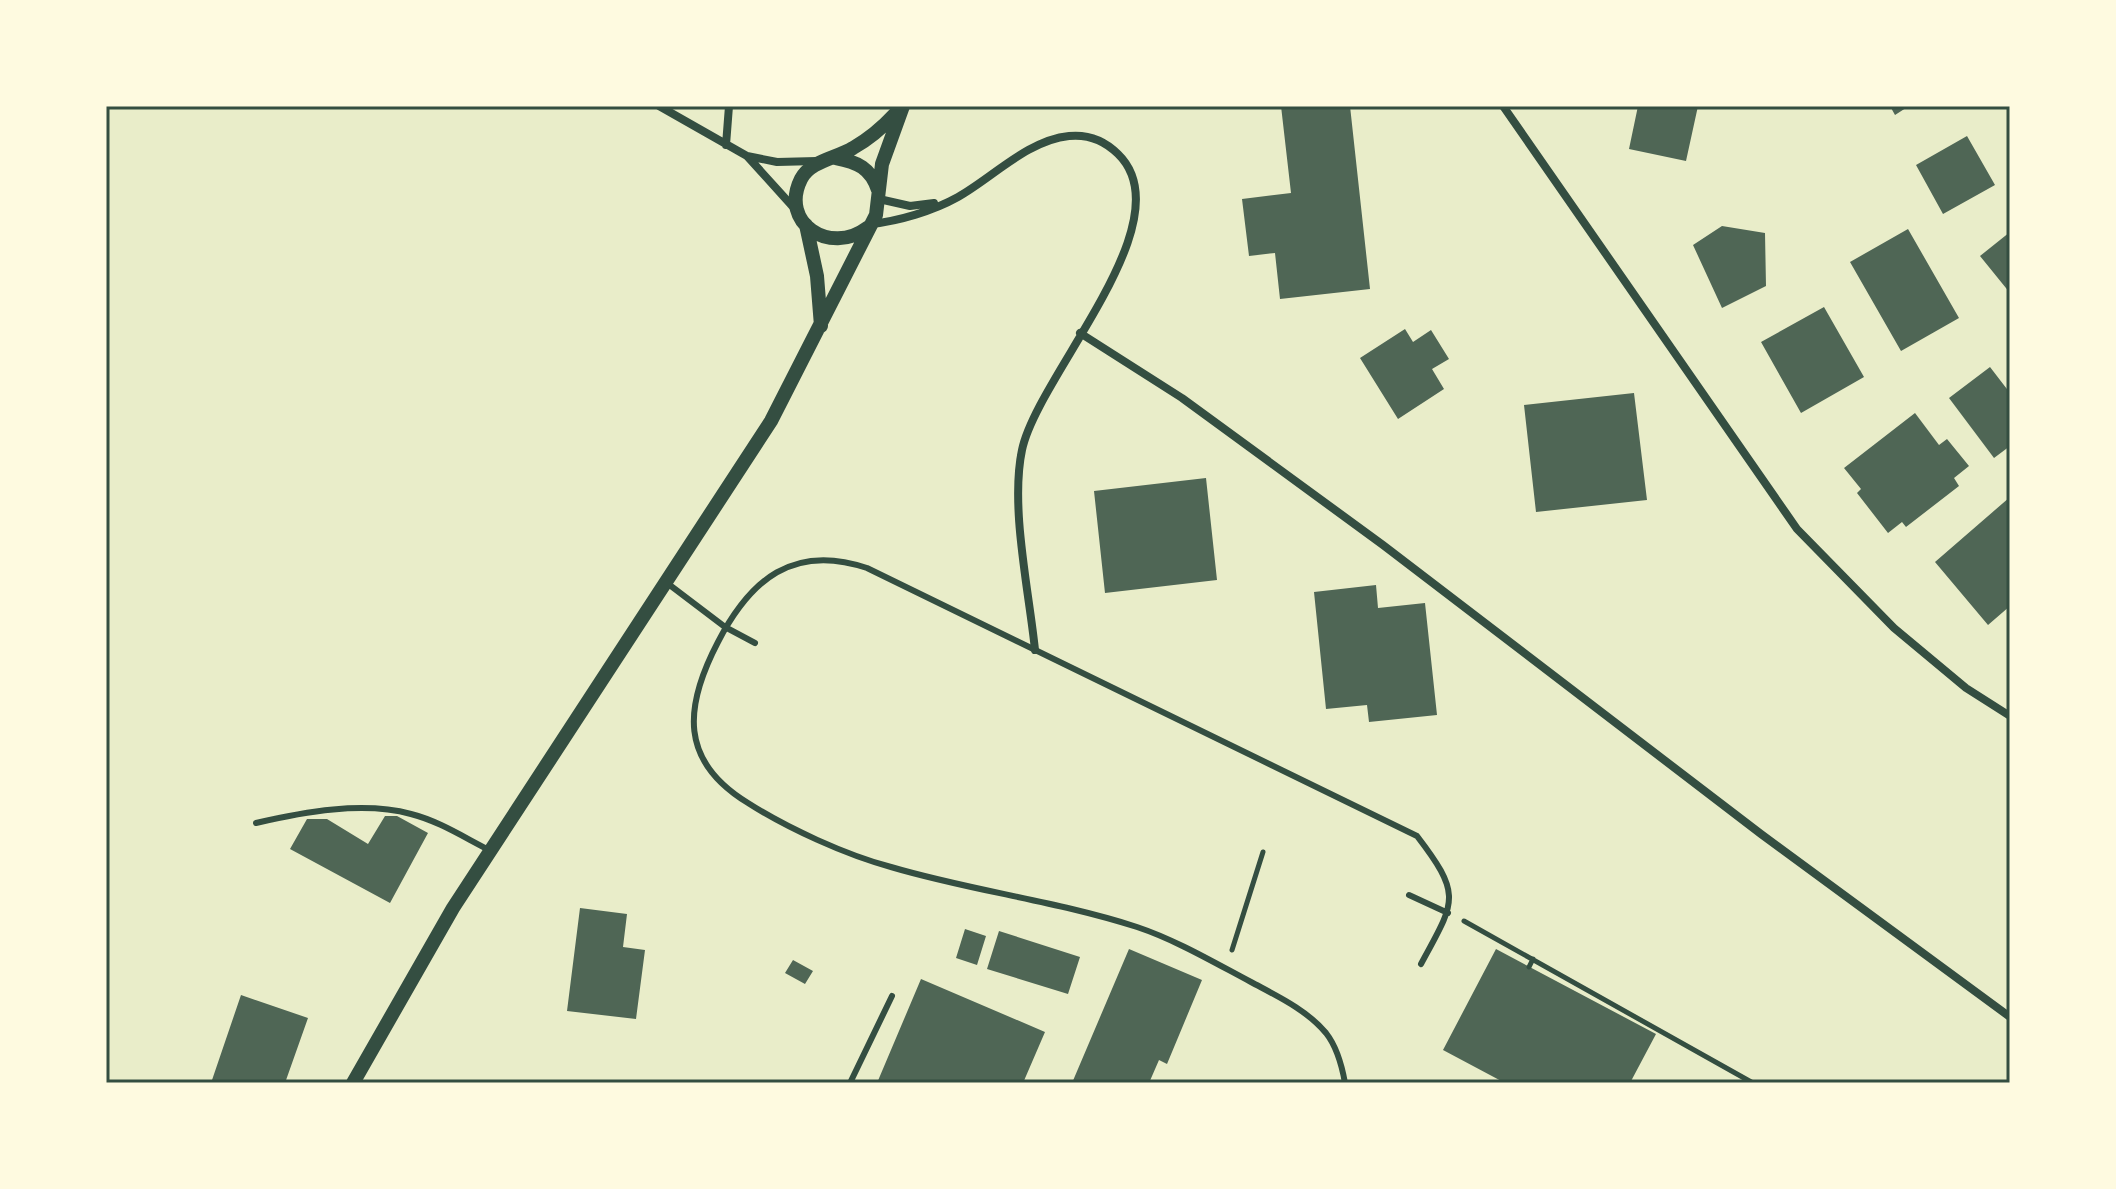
<svg xmlns="http://www.w3.org/2000/svg" width="2116" height="1189" viewBox="0 0 2116 1189" font-family="Signika,sans-serif">
  <style>
    .building { fill: #4f6655 }
    .lines { fill: none; stroke-linecap: round; stroke-linejoin: round }
    .path { stroke: #344e41; stroke-width: 5 }
    .service { stroke: #344e41; stroke-width: 6 }
    .minor { stroke: #344e41; stroke-width: 8 }
    .tertiary { stroke: #344e41; stroke-width: 14 }
    .neatline { fill: none; stroke: #344e41; stroke-width: 3 }
  </style>
  <rect width="100%" height="100%" fill="#e9edc9"/>
  <path class="building" d="M1281,106h69l20,183 -90,10 -5,-46 -26,3 -7,-57 49,-6z
    M1638,106h60l-12,55 -57,-12z
    M1890,106h19l-14,9z
    M1967,136l28,49 -52,29 -27,-49z
    M1722,226l43,7 1,53 -44,22 -29,-63z
    M1908,229l51,89 -58,33 -51,-89z
    M2010,232v61l-30,-37z
    M1824,307l40,70 -63,36 -40,-71z
    M1405,329l8,13 18,-12 18,29 -17,10 12,20 -46,30 -38,-61z
    M1990,367l20,26v53l-16,12 -45,-60z
    M1634,393l13,107 -111,12 -12,-107z
    M1915,413l24,32 8,-6 22,27 -15,12 5,8 -53,41 -4,-5 -14,11 -31,-40 4,-4 -17,-21z
    M1206,478l11,102 -112,13 -11,-102z
    M2010,497v109l-22,19 -53,-63z
    M1376,585l2,23 47,-5 12,112 -68,7 -2,-17 -41,4 -12,-117z
    M385,816h12l31,17 -38,70 -100,-54 17,-30h20l41,25z
    M580,908l47,6 -4,33 22,3 -9,69 -69,-8z
    M965,929l21,7 -9,29 -21,-7z
    M999,931l81,26 -12,37 -81,-25z
    M1129,949l73,31 -35,84 -8,-4 -10,23h-77z
    M1496,949l160,85 -26,49h-125l-62,-33z
    M793,960l20,11 -8,13 -20,-11z
    M921,979l124,53 -22,51h-146z
    M241,995l67,23 -23,65h-74z"/>
  <g class="lines">
    <path class="path" d="M1464,921l289,162
      M1232,950l31,-98
      M1529,967l4,-8"/>
    <path class="service" d="M667,583l58,44 30,16
      M256,823c47,-11 107,-22 155,-9 28,7 54,24 80,37
      M1409,895l39,18
      M850,1083l42,-87
      M1345,1083c-3,-17 -8,-36 -19,-50 -19,-23 -49,-37 -75,-51 -36,-19 -75,-42 -114,-55 -80,-26 -165,-36 -246,-60 -45,-12 -104,-39 -143,-64 -69,-42 -64,-96 -30,-161 32,-62 75,-99 149,-74l550,268c46,60 38,65 4,128"/>
    <path class="minor" d="M659,106l88,50 47,52
      M1503,106l294,423 97,99 72,60 44,28
      M726,145l3,-39
      M747,156l30,6 40,-1
      M879,199l31,7 24,-3
      M871,224c28,-3 62,-13 87,-27 34,-19 70,-57 111,-61 20,-2 36,5 49,18 69,67 -81,222 -96,296 -12,57 7,141 13,200
      M1080,333l102,65 201,147 378,289 249,183"/>
    <path class="tertiary" d="M836,158c21,4 35,10 42,32
      M806,225l11,51 4,50
      M867,228c-37,28 -88,-5 -66,-49 9,-18 36,-21 52,-31 16,-9 30,-21 43,-35
      M353,1083l100,-175 318,-487 105,-206 6,-51 21,-58"/>
  </g>
  <rect width="2116" height="1189" fill="none" stroke="#fefae0" stroke-width="216"/>
  <rect x="108" y="108" width="1900" height="973" class="neatline"/>
</svg>
